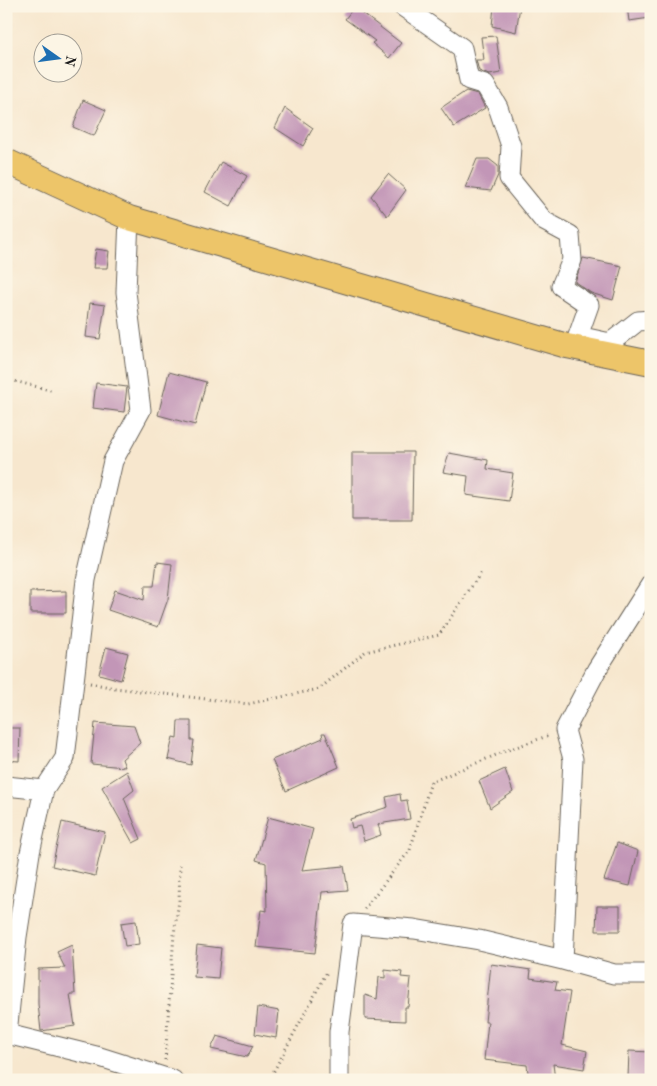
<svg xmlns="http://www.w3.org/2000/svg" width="657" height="1086" viewBox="0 0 657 1086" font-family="'Old Standard TT',serif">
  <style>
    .building { fill: #c296b7 }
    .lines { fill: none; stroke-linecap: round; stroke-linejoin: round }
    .minor-casing { stroke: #69635a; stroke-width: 21 }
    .major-casing { stroke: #69635a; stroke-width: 26 }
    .path { stroke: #69635a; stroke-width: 3; stroke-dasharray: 1 4; stroke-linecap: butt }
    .minor { stroke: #fff; stroke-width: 19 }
    .major { stroke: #edc569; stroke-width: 24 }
  </style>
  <rect width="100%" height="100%" fill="#fcf5e5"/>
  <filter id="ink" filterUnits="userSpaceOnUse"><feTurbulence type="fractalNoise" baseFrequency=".02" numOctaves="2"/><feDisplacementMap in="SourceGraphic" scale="10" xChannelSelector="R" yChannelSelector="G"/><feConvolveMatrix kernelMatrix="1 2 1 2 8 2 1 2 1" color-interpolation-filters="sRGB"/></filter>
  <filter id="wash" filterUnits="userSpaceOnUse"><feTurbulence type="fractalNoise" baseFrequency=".0096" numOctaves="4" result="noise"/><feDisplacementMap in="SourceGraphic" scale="20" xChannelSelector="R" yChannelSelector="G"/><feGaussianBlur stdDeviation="1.12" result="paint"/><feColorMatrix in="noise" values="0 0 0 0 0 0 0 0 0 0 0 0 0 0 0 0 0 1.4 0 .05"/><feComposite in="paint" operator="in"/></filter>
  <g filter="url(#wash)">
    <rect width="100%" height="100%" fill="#f7e7ce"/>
    <g id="blocks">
      <path class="building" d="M494,6h26l-4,26 -24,-6z
        M627,6h21l2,12 -21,3z
        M354,7l47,36 -12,15 -17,-15 3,-2 -30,-22z
        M496,36l5,37 -12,2 -10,-4 -3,-11h8l-3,-23z
        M466,91l12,3 7,14 -31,19 -13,-19z
        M83,100l23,10 -12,26 -21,-9z
        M285,108l28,20 -10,18 -28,-18z
        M477,159h12l9,7v9l-7,16 -26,-3z
        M221,162l26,14 -16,30 -26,-14z
        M388,174l18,16 -19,26 -16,-20z
        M96,249l13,2 -2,17h-14z
        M583,258l39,8 -9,34 -22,-7 -16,-11z
        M90,303l15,2 -5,34 -14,-2z
        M169,372l37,10 -11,43 -37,-10z
        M96,383l31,4 -3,25 -31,-4z
        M352,452h61l-1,68h-60z
        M449,453l39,7 -1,9 26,4 -4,28 -43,-6 2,-19 -25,-4z
        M157,562l15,2 -4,35 -10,28 -50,-17 7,-20 29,10 1,-14h9z
        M66,591v22h-36v-21z
        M106,647l22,6 -7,27 -22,-6z
        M178,721h13v19h3l-3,25 -23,-6 5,-22 4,1z
        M95,723l39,3 6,17 -18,16 3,8 -34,-3z
        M6,728h14l-1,33 -13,-1z
        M322,733h3l14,34 -53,24 -14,-31 51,-22z
        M505,769l8,23 -23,16 -11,-27z
        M127,771l7,19 -10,8 17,41 -8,4 -31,-56z
        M400,794l1,7 6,-1 3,19 -32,5 3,11 -17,6 -4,-15 -8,2 -2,-9 38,-12 -2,-10z
        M268,817l45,12 -11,41 42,-4 4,24 -26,2 -7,61 -59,-6 5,-37 6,1 -1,-48 -10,-3z
        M62,822l43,10 -10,44 -43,-10z
        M617,843l21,8 -8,35 -26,-6z
        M597,906h23v25h-24z
        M136,921l3,23 -14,2 -4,-23z
        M72,945l3,49h-5l5,32 -34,5 -3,-27v-35l27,-1 -8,-16z
        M197,945l24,3 -3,31 -24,-2z
        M491,964l40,6 -1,8 27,4 -2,8 15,2 -8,53 25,6 -3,18 -31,-5 2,16h-26l-2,-15 -43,-5 4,-38h-3z
        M385,970l17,2 -1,5 10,1 -3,29h-3v14l-40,-2v-24l12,4 2,-22 6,1z
        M258,1007l21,4 -3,27 -21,-4z
        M217,1036l36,10 -6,11 -36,-8z
        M629,1051l22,1v28l-23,-2z"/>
    </g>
  </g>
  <g filter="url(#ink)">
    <use href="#blocks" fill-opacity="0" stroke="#69635a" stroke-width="1"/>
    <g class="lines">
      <g class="minor-casing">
        <path id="minor" d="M402,6l60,42 7,32 16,5 13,22 13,39 -2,32 35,43 26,14 2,25 -11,26 28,19 -11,31 32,7 28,-22 13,-1
          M6,786l38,4 21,-32 21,-178 27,-119 28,-51 -15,-118 3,-74
          M563,960l51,14h37
          M7,1034l10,-97 13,-84 14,-63
          M6,1037l1,-3 93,23 73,23
          M339,1080v-48l14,-108 61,5 65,11 84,20 10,-201 -8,-29 32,-61 54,-85"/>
      </g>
      <g class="major-casing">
        <path id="major" d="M6,161l123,57 438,128 84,17"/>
      </g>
      <path class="path" d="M6,379l48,12
        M90,683l25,5 133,16 71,-15 46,-37 74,-17 43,-64
        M364,909l46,-59 21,-68 77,-32 42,-15
        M165,1060l9,-126 5,-33 1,-36
        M269,1080l59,-110"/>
      <use href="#minor" class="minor"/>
      <use href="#major" class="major"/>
    </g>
  </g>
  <rect width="657" height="1086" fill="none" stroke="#fcf5e5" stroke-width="25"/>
  <g transform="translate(58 58) rotate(104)"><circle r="24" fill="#fcf5e5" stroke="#a29e95"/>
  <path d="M0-4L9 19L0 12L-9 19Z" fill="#1f6fb2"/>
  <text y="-8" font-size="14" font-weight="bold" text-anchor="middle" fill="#1c1c1c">N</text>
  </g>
</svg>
